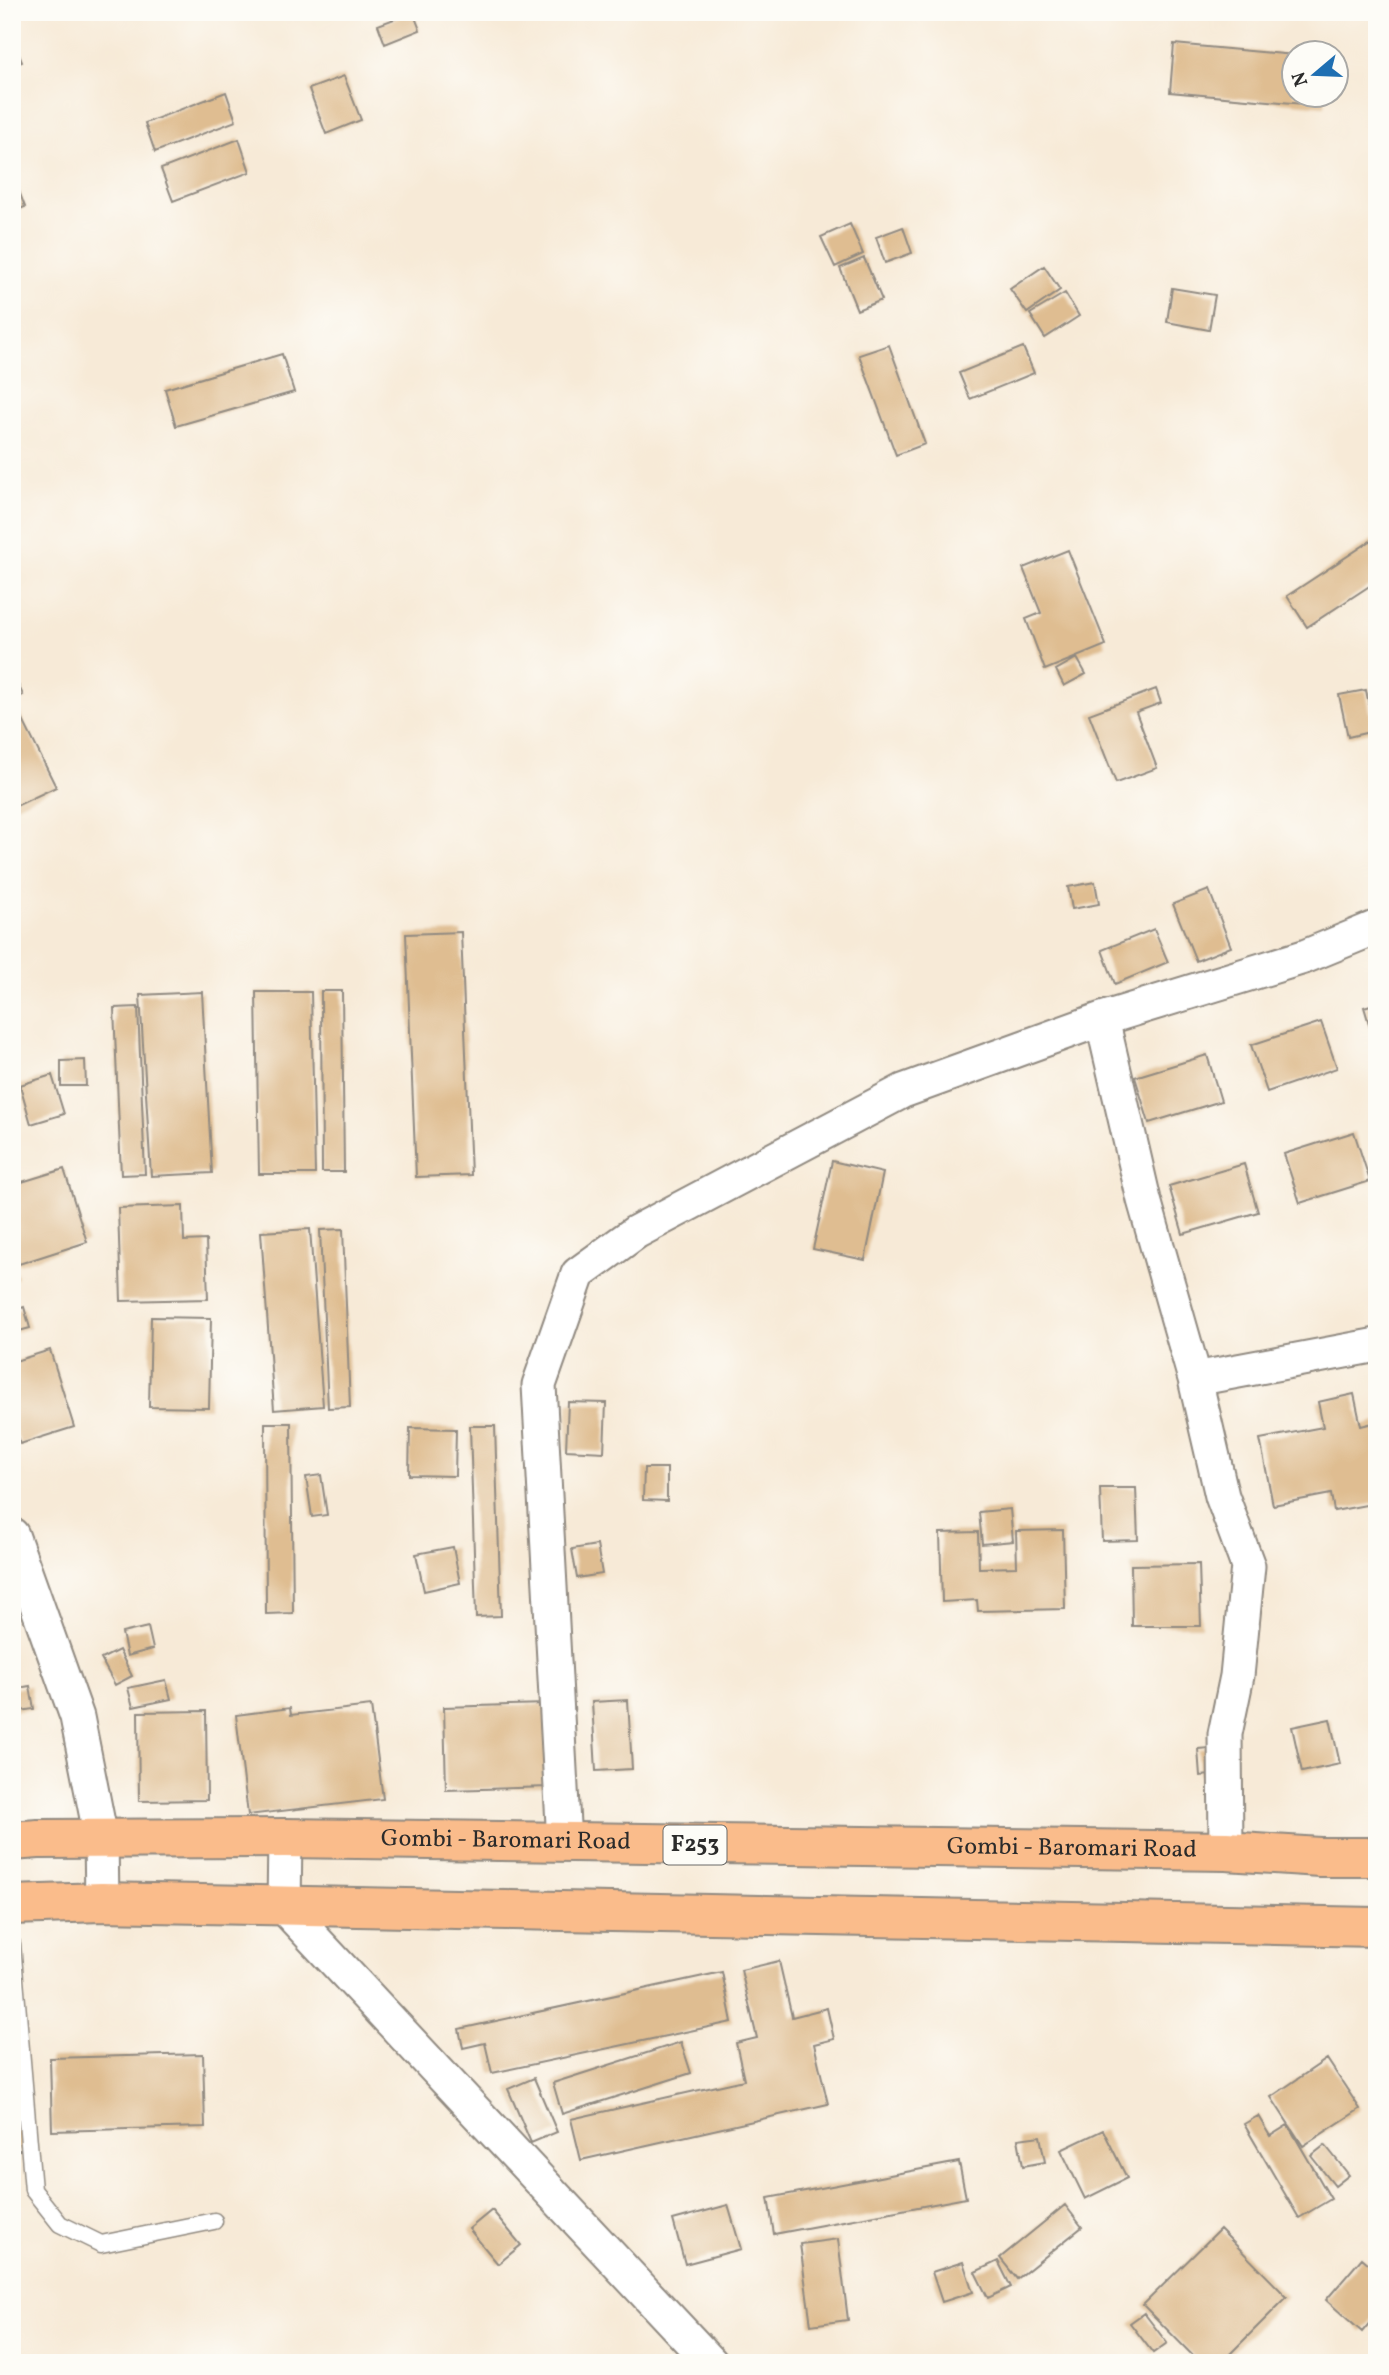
<svg xmlns="http://www.w3.org/2000/svg" width="1389" height="2375" viewBox="0 0 1389 2375" font-family="Vollkorn,serif">
  <style>
    .building { fill: #dfbd91 }
    .lines { fill: none; stroke-linecap: round; stroke-linejoin: round }
    .service-casing { stroke: #918a81; stroke-width: 19 }
    .minor-casing { stroke: #918a81; stroke-width: 37 }
    .primary-casing { stroke: #918a81; stroke-width: 42 }
    .service { stroke: #fff; stroke-width: 16 }
    .minor { stroke: #fff; stroke-width: 33 }
    .primary { stroke: #fabc8b; stroke-width: 38 }
    .labels { text-anchor: middle; dominant-baseline: central; stroke-width: 7; stroke-linejoin: round; paint-order: stroke }
    .shield { fill: #fdfcf7; stroke: #6a6a68; stroke-width: 2 }
    .shield-label { font-size: 23px; font-weight: bold; fill: #2b2b2b }
    .street-label { font-size: 24px; fill: #2b2b2b; stroke: #fdfcf7 }
  </style>
  <rect width="100%" height="100%" fill="#fdfcf7"/>
  <filter id="ink" filterUnits="userSpaceOnUse"><feTurbulence type="fractalNoise" baseFrequency=".0143" numOctaves="2"/><feDisplacementMap in="SourceGraphic" scale="14" xChannelSelector="R" yChannelSelector="G"/><feConvolveMatrix kernelMatrix="1 2 1 2 8 2 1 2 1" color-interpolation-filters="sRGB"/></filter>
  <filter id="wash" filterUnits="userSpaceOnUse"><feTurbulence type="fractalNoise" baseFrequency=".00686" numOctaves="4" result="noise"/><feDisplacementMap in="SourceGraphic" scale="28" xChannelSelector="R" yChannelSelector="G"/><feGaussianBlur stdDeviation="1.57" result="paint"/><feColorMatrix in="noise" values="0 0 0 0 0 0 0 0 0 0 0 0 0 0 0 0 0 1.4 0 .05"/><feComposite in="paint" operator="in"/></filter>
  <g filter="url(#wash)">
    <rect width="100%" height="100%" fill="#f7ead7"/>
    <g id="blocks">
      <path class="building" d="M413,12l7,18 -35,14 -7,-19z
        M12,37l10,25 -10,4z
        M1174,44l120,11v39h32l-1,12 -155,-14z
        M344,76l17,44 -35,14 -17,-45z
        M226,92l10,29 -81,31 -10,-29z
        M239,139l11,33 -77,29 -12,-32z
        M12,173l13,34 -13,5z
        M850,224l13,30 -28,13 -14,-30z
        M903,227l9,26 -27,10 -9,-26z
        M864,258l18,42 -25,10 -17,-42z
        M1044,266l16,24 -33,23 -17,-24z
        M1172,288l43,7 -6,35 -42,-8z
        M1065,293l14,23 -34,22 -15,-24z
        M889,345l36,99 -29,11 -37,-100z
        M1023,347l11,26 -64,26 -11,-26z
        M282,354l12,38 -118,34 -11,-37z
        M1372,540l5,8v33l-70,46 -20,-31z
        M1068,550l38,95 -61,25 -19,-51 15,-6 -18,-45z
        M1077,658l9,16 -22,12 -8,-16z
        M12,672l11,23 -10,5 43,87 -44,21z
        M1156,689l5,14 -25,9 21,56 -41,15 -27,-69z
        M1366,690l8,41 -26,6 -9,-42z
        M1095,882l4,22 -27,5 -4,-22z
        M1209,890l22,57 -35,14 -23,-57z
        M1154,929l14,33 -53,22 -13,-34z
        M461,932l10,243 -55,2 -10,-243z
        M321,991h21l2,181h-22z
        M202,992l10,181 -61,3 -11,-181z
        M256,992h55l4,182h-56z
        M1377,1003v44h-1l-12,-40z
        M138,1007l7,167 -24,1 -7,-167z
        M1321,1022l16,46 -70,24 -16,-47z
        M1207,1055l14,46 -72,22 -14,-46z
        M85,1060l1,26h-25v-25z
        M52,1075l12,39 -33,10 -11,-39z
        M1354,1132l16,49 -70,22 -16,-49z
        M832,1161l51,12 -18,87 -52,-11z
        M1244,1164l14,48 -75,22 -14,-48z
        M64,1169l23,73 -68,22 -7,-23v-56z
        M183,1206l1,35 22,-1 2,59 -87,2 -3,-93z
        M310,1229l13,177 -49,4 -13,-178z
        M343,1229l7,178 -22,1 -8,-178z
        M12,1263l6,15 -6,2z
        M24,1307l6,21 -18,5v-22z
        M151,1317l60,1 -2,90 -60,-1z
        M50,1350l24,77 -54,17 -8,-23v-59z
        M1354,1394l7,32 16,-4v81l-43,8 -3,-17 -58,11 -13,-66 63,-12 -5,-25z
        M568,1402l38,1 -2,49 -38,-2z
        M265,1423h26l2,190 -27,1z
        M470,1426h25l6,190 -25,1z
        M410,1428l46,1 -1,47 -46,-1z
        M644,1468h23v33l-24,-1z
        M321,1475l6,40 -15,2 -6,-40z
        M1100,1488h36l2,52 -36,1z
        M1010,1509l3,32 -31,3 -3,-32z
        M1063,1530l2,79 -87,2 -1,-11 -35,2 -2,-69 38,-1 1,36 38,-1 -1,-36z
        M597,1545l5,29 -25,4 -5,-29z
        M453,1547l7,36 -36,8 -8,-37z
        M1199,1564l2,62h-69l-1,-61z
        M148,1627l5,22 -26,7 -5,-23z
        M119,1650l13,26 -17,9 -14,-26z
        M166,1680l5,19 -38,8 -5,-19z
        M30,1686l4,23 -22,3v-23z
        M628,1700l4,69 -36,2 -4,-69z
        M547,1704l2,83 -103,3 -2,-83z
        M371,1706l12,93 -135,16 -12,-100 54,-7 1,7z
        M206,1711l1,89 -68,1 -1,-89z
        M1330,1719l10,45 -38,8 -10,-45z
        M1222,1747l1,27 -23,2 -2,-27z
        M779,1961l13,56 35,-9 7,31 -20,5 14,60 -247,56 -10,-41 173,-39 -8,-37 21,-5 -16,-68z
        M722,1972l10,50 -240,51 -7,-30 -22,5 -4,-19z
        M681,2042l10,31 -129,41 -9,-31z
        M19,2043l9,106 -16,2v-107z
        M203,2054l2,73 -153,4 -2,-73z
        M1327,2059l33,50 -57,37 -32,-49z
        M534,2078l23,54 -26,11 -23,-54z
        M1258,2116l12,20 18,-11 43,74 -32,19 -55,-94z
        M1103,2130l24,48 -42,21 -24,-49z
        M1040,2136l5,26 -22,4 -5,-27z
        M1325,2145l24,30 -14,11 -24,-30z
        M959,2162l7,36 -192,36 -6,-36z
        M728,2205l13,44 -56,15 -12,-44z
        M1065,2205l17,22 -65,52 -17,-21z
        M492,2210l29,35 -23,19 -29,-35z
        M1220,2229l67,68 -66,66h-21l-57,-58z
        M838,2239l10,81 -37,5 -11,-81z
        M1362,2258l15,13v43l-15,18 -36,-32z
        M998,2261l13,26 -23,11 -13,-26z
        M963,2262l10,30 -31,10 -10,-30z
        M1144,2313l23,30 -14,10 -23,-30z
        M777,2356l6,7h-14z"/>
    </g>
  </g>
  <g filter="url(#ink)">
    <use href="#blocks" fill-opacity="0" stroke="#918a81" stroke-width="2"/>
    <g class="lines">
      <g class="service-casing">
        <path id="service" d="M12,1944l21,246 27,34 41,20 113,-23"/>
      </g>
      <g class="minor-casing">
        <path id="minor" d="M1102,1019l42,181 51,179 27,117 26,70 -11,110 -12,58 1,117
          M1195,1379l182,-34
          M12,1535l65,182 24,121 1,64
          M285,1838l-1,69 427,456
          M564,1843l-25,-458 39,-111 58,-42 267,-141 199,-72 202,-62 73,-30"/>
      </g>
      <g class="primary-casing">
        <g id="primary">
          <path id="s1" d="M12,1841l26,-2 247,-1 941,13 94,6h57"/>
          <path d="M12,1905l90,-3 1275,25"/>
        </g>
      </g>
      <use href="#service" class="service"/>
      <use href="#minor" class="minor"/>
      <use href="#primary" class="primary"/>
    </g>
  </g>
  <g class="labels">
    <rect class="shield" x="663.5" y="1825.5" width="63" height="39" rx="5"/>
    <g class="shield-label">
      <text x="695" y="1845">F253</text>
    </g>
    <g class="street-label">
      <text stroke="none"><textPath href="#s1" startOffset="494">Gombi - Baromari Road</textPath></text>
      <text stroke="none"><textPath href="#s1" startOffset="1060">Gombi - Baromari Road</textPath></text>
    </g>
  </g>
  <rect width="1389" height="2375" fill="none" stroke="#fdfcf7" stroke-width="42"/>
  <g transform="translate(1315 74) rotate(251)"><circle r="33" fill="#fdfcf7" stroke="#a9a8a5" stroke-width="2"/>
  <path d="M0-5L12 26L0 18L-12 26Z" fill="#1f6fb2"/>
  <text y="-10" font-size="19" font-weight="bold" text-anchor="middle" fill="#2b2b2b">N</text>
  </g>
</svg>
